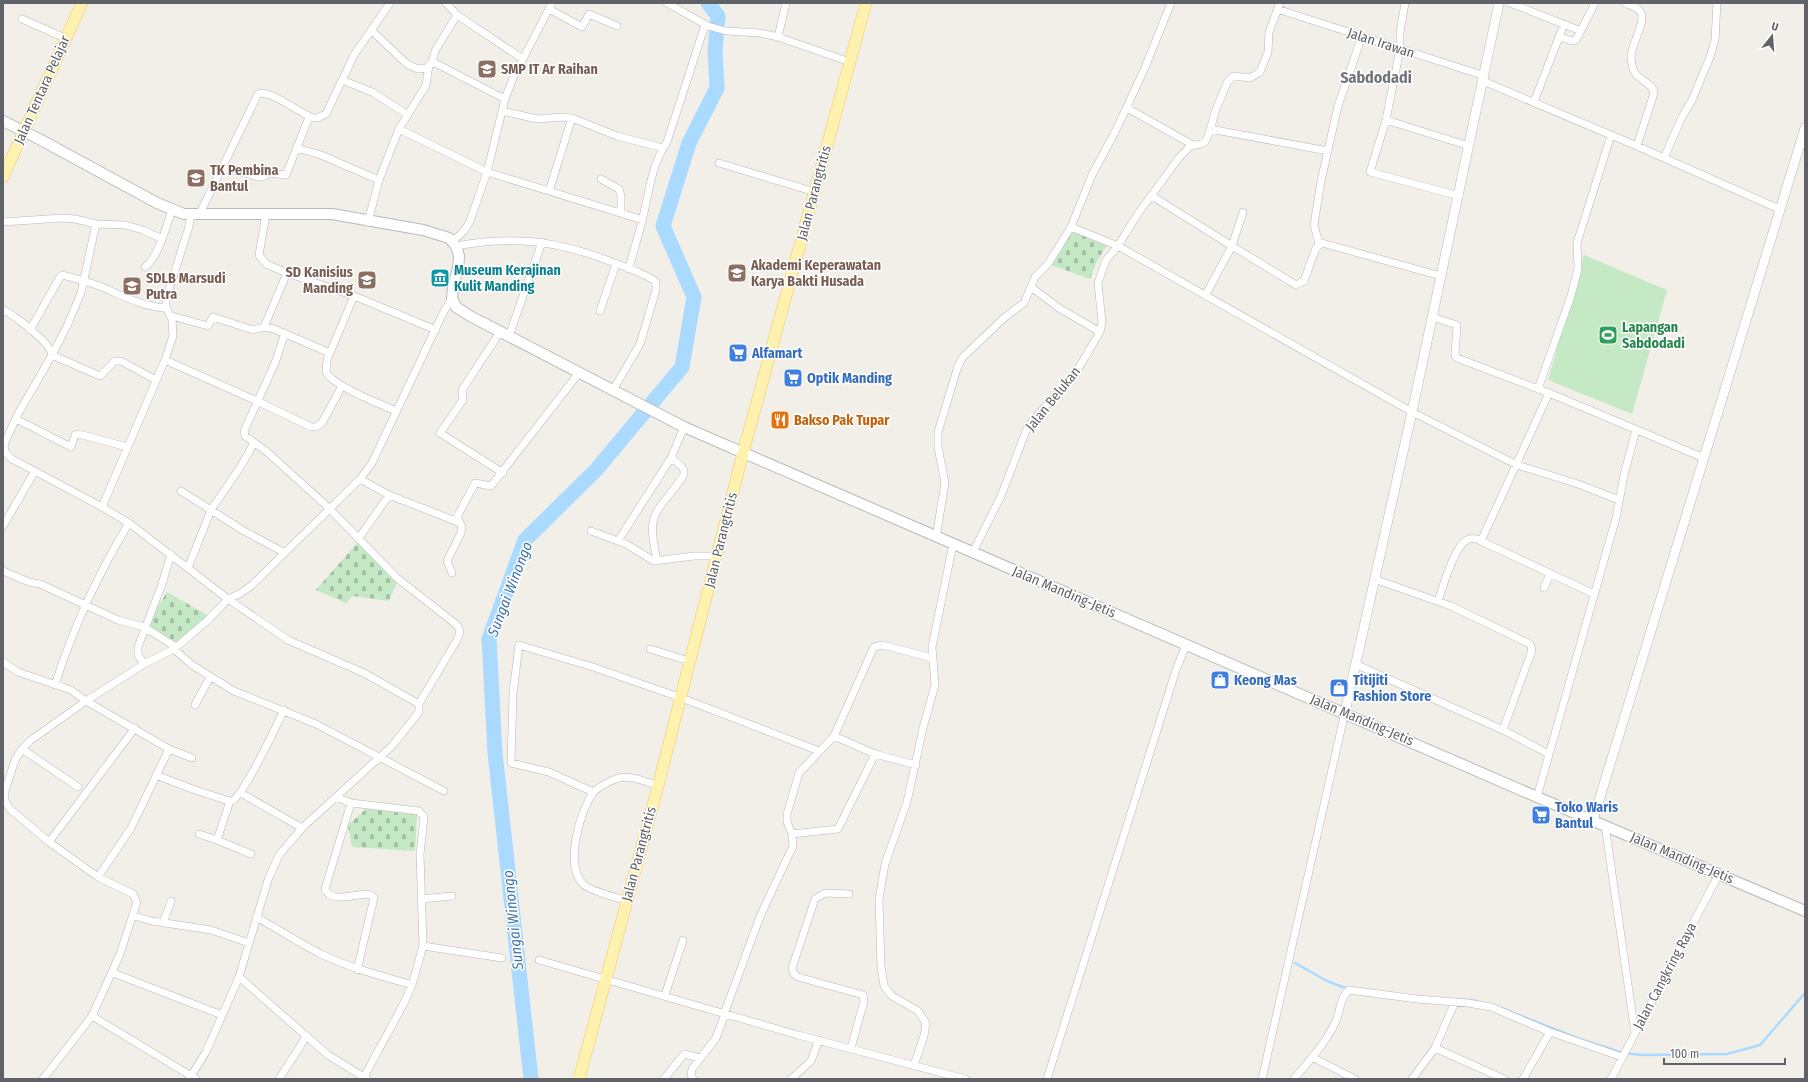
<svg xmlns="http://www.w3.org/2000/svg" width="1808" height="1082" viewBox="0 0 1808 1082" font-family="'Fira Sans Condensed',sans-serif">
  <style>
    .cemetery { fill: url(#cemetery-stones) }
    .park { fill: #c5e8c5 }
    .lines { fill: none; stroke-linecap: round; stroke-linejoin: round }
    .stream { stroke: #aadaff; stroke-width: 2.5 }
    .river { stroke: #aadaff; stroke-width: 15 }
    .minor-casing { stroke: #b5b8bc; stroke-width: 8 }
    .tertiary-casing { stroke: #b5b8bc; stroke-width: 10 }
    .secondary-casing { stroke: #b6babf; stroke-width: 12 }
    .primary-casing { stroke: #f2c960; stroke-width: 12 }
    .minor { stroke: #fff; stroke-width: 7 }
    .tertiary { stroke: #fff; stroke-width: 9 }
    .secondary { stroke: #fff; stroke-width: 10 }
    .primary { stroke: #fff2af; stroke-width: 11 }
    .labels { text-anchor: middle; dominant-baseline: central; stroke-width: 3; stroke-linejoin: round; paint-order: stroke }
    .street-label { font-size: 14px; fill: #5f6368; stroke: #fff }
    .education-label { font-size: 14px; font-weight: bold; fill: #785e54; stroke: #fff; text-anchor: start }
    .culture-label { font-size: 14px; font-weight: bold; fill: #0d838f; stroke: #fff; text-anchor: start }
    .leisure-label { font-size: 14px; font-weight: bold; fill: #27864d; stroke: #fff; text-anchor: start }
    .shop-label { font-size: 14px; font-weight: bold; fill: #366cbe; stroke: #fff; text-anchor: start }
    .food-label { font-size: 14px; font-weight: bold; fill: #c56008; stroke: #fff; text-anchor: start }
    .water-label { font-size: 15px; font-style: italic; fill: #4174aa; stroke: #fff }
    .quarter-label { font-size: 16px; font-weight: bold; fill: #70757a; stroke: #fff }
  </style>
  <defs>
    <pattern id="cemetery-stones" width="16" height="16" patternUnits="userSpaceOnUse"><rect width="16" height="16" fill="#c5e8c5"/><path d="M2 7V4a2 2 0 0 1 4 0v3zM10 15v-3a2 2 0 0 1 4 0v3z" fill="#a3c0a4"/></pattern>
  </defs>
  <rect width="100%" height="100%" fill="#f1efe8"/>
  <path class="cemetery" d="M1071,230l36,15 -11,18 -6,16 -42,-15z
    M358,542l39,40 -8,19 -36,-5 -7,7 -30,-13z
    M167,592l40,23 -30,31 -31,-21z
    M367,808l50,7 -2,36 -63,-4 -4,-22z"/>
  <path class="park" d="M1584,255l83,35 -35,124 -84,-34z"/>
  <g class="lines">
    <path class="stream" d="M1295,963l32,18 21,8
      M1458,999l19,2
      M1501,1008l76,30 46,15 20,2 84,-1 33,-9 45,-52"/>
    <path class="river" d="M531,1079l-36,-326 -6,-114 36,-99 71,-70 86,-103 12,-70 -31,-71 26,-83 28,-55 -2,-37 3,-35 -10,-13"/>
    <g class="minor-casing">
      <path id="minor" d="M667,3l41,23 18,5 34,2 18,4 72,25
        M1405,3l-5,29v17l-14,71 -16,52 89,24
        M1510,3l71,28
        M1625,3c4,2 11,4 14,7 10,9 -9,35 -8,48 1,4 1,11 4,15 5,8 18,10 19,20l-17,53
        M549,9l33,18 7,-13 28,12
        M1277,9l208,67
        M457,15l66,44
        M22,19l43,19
        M371,30l36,34 11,5 10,-1
        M778,37l8,-34
        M1560,37l12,4 4,-1 19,-37
        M432,63l3,-12 22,-36 -11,-12
        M342,80l30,12 36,23
        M1483,81l154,65 142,63
        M1534,102l30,-78
        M1127,108l66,37
        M502,111l35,8 25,-2 10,1 45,18 46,12
        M1386,120l83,26
        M399,129l88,43 156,48
        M1210,129l118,22
        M296,148l25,7 58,25
        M1664,158l17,-39 11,-19 18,-43 5,-17 2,-37
        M719,163l96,29
        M222,167l36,10h5l6,-4 17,2 23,-58
        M601,179l18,10 2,7v16
        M549,191l23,-73
        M1152,196l80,50 11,-34
        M266,214l-7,41 7,9 21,9 -23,54 10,2 56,24
        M199,215l59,-121c11,-5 42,19 55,24h4l9,-4 28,-59 36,-52
        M191,216l-3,14 -22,69v9l6,11 1,17 -8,24 -63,147 27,16 99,76 60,41 76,33 55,31
        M3,222l59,-4 13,1 21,5 29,1 18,5 19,9
        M368,222l11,-42 20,-51 27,-44 3,-20 3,-2 5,1 68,35
        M96,224l-15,69 -14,33 -15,29 48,21 15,-15h6l35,19
        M1071,227l47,19 294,166 105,53 61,19 41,16
        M452,242l12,-11 6,-10 17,-49 18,-73 8,-21 39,-75
        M1319,244l-5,-19 7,-44 17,-75 24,-70
        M456,246c58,-11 102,-5 156,16 14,5 28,10 40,17l4,3v8l-16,54 -27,46
        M145,267c14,-10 21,-41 27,-57
        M629,269c4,-16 9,-32 13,-48 7,-27 9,-56 25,-79l38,-117
        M287,273l67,23 -27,64 -1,12c7,14 54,32 70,39
        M1031,287l28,21 41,24
        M354,296l82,34
        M1205,296l27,-50 64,39 8,-4 12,-33 6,-5 119,33
        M3,310c11,5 48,33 49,45l-34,59 -13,28 -1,5 2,6 6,6 90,48
        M600,311l16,-47
        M172,316l36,10 5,-9 40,13 11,-3
        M1432,317l25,8 -2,30 2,3 92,35 155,65
        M30,330l30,-53 3,-2c13,4 27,7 39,12 21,9 42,20 64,21
        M500,332l-38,58 1,10 -23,33 63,40
        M509,336l33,-94
        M165,360l92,41 54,26h5l6,-4 20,-37
        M1538,389l33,-93 7,-27 -1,-26 34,-108
        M16,419l55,28 4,-12 4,-1 48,13
        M360,479l29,16 69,27
        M181,491l63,40 41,22
        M3,526l32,-55
        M591,531l35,13 28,17 40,-5h23
        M936,537l9,-54 -7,-36v-15l20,-66 5,-9 42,-40 19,-14 11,-26 13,-13 23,-37 21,-52 24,-45 28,-60 27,-67
        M359,538l30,-43
        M618,541l53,-83
        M1481,541l68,-148
        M973,552l28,-56 25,-65 7,-11 42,-46 25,-42 2,-10 -4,-39 8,-23 12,-14 19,-31 41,-56 12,-13 11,-2 4,-2 4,-8 7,-25 12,-28 6,-5 16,2 10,-6 8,-20 1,-20 11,-29
        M657,561c-2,-13 -7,-30 -3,-43 3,-13 32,-39 30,-47 -1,-5 -9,-10 -13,-13l13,-31
        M188,568l23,-58 30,-44 13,-23
        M3,571l26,11 11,2 78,36 26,7 32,20
        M452,573l-5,-12 14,-28 1,-6 -5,-10 18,-34 16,3 88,-113
        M1374,579l77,27 79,38 2,6 -29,80
        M1544,588l6,-14
        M1438,601c5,-14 16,-55 29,-61 5,-3 9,-1 14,1l113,53
        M174,649l18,16 42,26 82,33 128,67
        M650,649l39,12
        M3,662l15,10 53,18 15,11 83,48 23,9
        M144,664l-6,-9v-8l24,-63 9,-30
        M1355,664l148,66 46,24
        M55,685c18,-57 43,-111 74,-162
        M195,705l15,-28
        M834,736l41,18 41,11
        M22,749l56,38
        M156,775c20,8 40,16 61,22 4,1 10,4 14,4 10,0 47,-78 53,-91
        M593,792l-44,-20 -38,-9 2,-70 6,-48 74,22 86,30 140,54
        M241,793l61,35
        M336,797l15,6 68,8 5,6 -4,37 3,92 -11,39 -8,18 -40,74
        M1537,797l79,-279 8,-43 12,-45
        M230,801l-13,39 34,14
        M351,803l-26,86c5,14 29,6 41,5l5,1 3,3 -17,72
        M1605,825l30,208
        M199,834l18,6
        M792,834l46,-5 37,-75
        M49,842l86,-114
        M98,877l33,-49 38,-79
        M849,894l-24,-1 -10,6 -23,69 2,6 4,3 65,18 1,6 -13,47
        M421,899l31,-3
        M627,901c-11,-4 -34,-9 -43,-16 -20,-18 -5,-72 9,-92 4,-6 19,-13 26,-15 13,-3 27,4 39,8
        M134,916l18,5 59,9 38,13
        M256,917c22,12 43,26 65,37 29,14 60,22 91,31
        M163,923l8,-22
        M423,946l79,12
        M539,960l259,75 167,44
        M113,973l109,42
        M239,977l89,78 39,24
        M665,995l18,-55
        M724,1014l37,-100 32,-68 -1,-12 -5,-12v-8l12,-41 35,-37 40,-89 9,-2 49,13
        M92,1016l104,63
        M1435,1048l69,31
        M1312,1057l43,22
        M914,1065l10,-29 2,-13 -8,-12 -26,-15 -8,-10 -3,-20 -2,-67 6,-35 22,-62 16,-74 12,-43 -3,-38 21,-103
        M43,1079l49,-63 28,-62 17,-52 -4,-8 -35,-17 -49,-35 -39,-33 -5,-8v-10l10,-31 7,-11 9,-9 55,-39 58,-37 30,-15 34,-29 20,-21 13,-6 11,-8 108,-106 12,-16 70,-148 10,-17
        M189,1079l17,-27 33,-75 29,-97 11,-25 23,-27 90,-82 27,-34v-8l39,-66 2,-7 -3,-6 -60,-47 -68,-70 -63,-57 -21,-15 -1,-5 31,-68 10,-30
        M279,1079l27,-42
        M664,1079l20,-25 16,4
        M693,1079l-2,-4 1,-6 24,-31 9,-24
        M791,1079l20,-18 8,-21
        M1047,1079l129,-409 10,-25
        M1262,1079l83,-367
        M1294,1079c15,-18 32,-36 42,-58 4,-9 4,-25 13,-31l68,9 51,4 23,4 59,25 72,25
        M1412,1079l23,-31 20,-46
        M1523,1079l27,-47
        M1611,1079l108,-205"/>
    </g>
    <g class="tertiary-casing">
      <path id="tertiary" d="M1345,712l67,-300 87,-409
        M1593,820l212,-692"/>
    </g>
    <g class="secondary-casing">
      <path id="secondary" d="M3,121l38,19 116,63 27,11h148l91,16 26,8 7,8 3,10 -1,12 -5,19 -1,11 4,9 14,9 214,111 853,370 268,114"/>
    </g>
    <g class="primary-casing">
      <path id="primary" d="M3,177l79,-174
        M579,1079l79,-293 85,-333 123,-450"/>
    </g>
    <use href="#minor" class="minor"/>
    <use href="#tertiary" class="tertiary"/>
    <use href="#secondary" class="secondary"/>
    <use href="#primary" class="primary"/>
  </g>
  <defs>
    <g id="school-square" transform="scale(1)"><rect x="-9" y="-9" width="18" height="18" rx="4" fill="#8d6e63" stroke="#fff"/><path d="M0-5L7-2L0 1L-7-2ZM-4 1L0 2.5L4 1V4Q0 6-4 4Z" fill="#fff"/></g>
    <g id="university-square" transform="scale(1)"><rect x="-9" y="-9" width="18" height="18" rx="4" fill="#8d6e63" stroke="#fff"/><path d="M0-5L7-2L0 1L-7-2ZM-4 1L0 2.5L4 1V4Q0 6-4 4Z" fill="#fff"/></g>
    <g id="museum-square" transform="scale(1)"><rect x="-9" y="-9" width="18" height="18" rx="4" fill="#0f9aa8" stroke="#fff"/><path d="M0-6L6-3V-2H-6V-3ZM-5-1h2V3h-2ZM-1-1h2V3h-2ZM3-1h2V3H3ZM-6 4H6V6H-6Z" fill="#fff"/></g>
    <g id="stadium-square" transform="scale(1)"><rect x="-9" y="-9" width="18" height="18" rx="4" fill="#2e9e5b" stroke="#fff"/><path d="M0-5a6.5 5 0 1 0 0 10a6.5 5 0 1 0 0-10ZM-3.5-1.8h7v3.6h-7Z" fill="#fff"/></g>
    <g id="supermarket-square" transform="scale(1)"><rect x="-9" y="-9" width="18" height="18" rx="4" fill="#3f7fe0" stroke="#fff"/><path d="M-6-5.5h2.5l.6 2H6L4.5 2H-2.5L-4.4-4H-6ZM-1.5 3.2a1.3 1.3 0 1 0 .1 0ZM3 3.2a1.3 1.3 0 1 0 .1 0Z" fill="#fff"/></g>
    <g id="restaurant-square" transform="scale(1)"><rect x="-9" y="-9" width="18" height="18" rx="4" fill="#e8710a" stroke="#fff"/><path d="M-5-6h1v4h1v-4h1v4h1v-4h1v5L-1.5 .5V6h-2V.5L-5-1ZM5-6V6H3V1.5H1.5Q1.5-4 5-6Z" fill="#fff"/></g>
    <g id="shop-square" transform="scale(1)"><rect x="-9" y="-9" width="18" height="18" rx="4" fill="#3f7fe0" stroke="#fff"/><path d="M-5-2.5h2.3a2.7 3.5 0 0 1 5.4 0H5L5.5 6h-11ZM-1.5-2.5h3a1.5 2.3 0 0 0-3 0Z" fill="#fff"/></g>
  </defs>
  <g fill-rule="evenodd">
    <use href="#school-square" x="487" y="69"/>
    <use href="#school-square" x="196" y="178"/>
    <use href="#university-square" x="737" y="273"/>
    <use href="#museum-square" x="440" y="278"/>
    <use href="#school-square" x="367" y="280"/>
    <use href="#school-square" x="132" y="286"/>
    <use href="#stadium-square" x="1608" y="335"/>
    <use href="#supermarket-square" x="738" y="353"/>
    <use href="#supermarket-square" x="793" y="378"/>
    <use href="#restaurant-square" x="780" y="420"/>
    <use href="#shop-square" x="1220" y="680"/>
    <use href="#shop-square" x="1339" y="688"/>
    <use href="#supermarket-square" x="1541" y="815"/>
  </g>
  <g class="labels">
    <g class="street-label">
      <text transform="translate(1381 43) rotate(18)">Jalan Irawan</text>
      <text transform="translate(42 90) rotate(-66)">Jalan Tentara Pelajar</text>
      <text transform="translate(814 193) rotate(-75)">Jalan Parangtritis</text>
      <text transform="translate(1053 399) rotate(-51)">Jalan Belukan</text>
      <text transform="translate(721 540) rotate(-76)">Jalan Parangtritis</text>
      <text transform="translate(1064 592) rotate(23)">Jalan Manding-Jetis</text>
      <text transform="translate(1362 720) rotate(23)">Jalan Manding-Jetis</text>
      <text transform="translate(639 854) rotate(-75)">Jalan Parangtritis</text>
      <text transform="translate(1682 858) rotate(23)">Jalan Manding-Jetis</text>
      <text transform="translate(1665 976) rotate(-62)">Jalan Cangkring Raya</text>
    </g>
    <g class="education-label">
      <text x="501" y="69">SMP IT Ar Raihan</text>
      <text x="210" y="170">TK Pembina<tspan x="210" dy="16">Bantul</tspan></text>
      <text x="751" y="265">Akademi Keperawatan<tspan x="751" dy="16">Karya Bakti Husada</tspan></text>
      <text x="353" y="272" text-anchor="end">SD Kanisius<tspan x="353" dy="16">Manding</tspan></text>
      <text x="146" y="278">SDLB Marsudi<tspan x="146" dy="16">Putra</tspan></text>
    </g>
    <g class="culture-label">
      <text x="454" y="270">Museum Kerajinan<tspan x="454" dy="16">Kulit Manding</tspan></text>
    </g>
    <g class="leisure-label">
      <text x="1622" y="327">Lapangan<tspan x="1622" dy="16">Sabdodadi</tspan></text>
    </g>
    <g class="shop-label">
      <text x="752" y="353">Alfamart</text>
      <text x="807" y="378">Optik Manding</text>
      <text x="1234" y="680">Keong Mas</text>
      <text x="1353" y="680">Titijiti<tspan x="1353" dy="16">Fashion Store</tspan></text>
      <text x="1555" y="807">Toko Waris<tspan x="1555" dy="16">Bantul</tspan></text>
    </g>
    <g class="food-label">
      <text x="794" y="420">Bakso Pak Tupar</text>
    </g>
    <g class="water-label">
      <text transform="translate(510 589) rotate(-69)">Sungai Winongo</text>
      <text transform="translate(513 920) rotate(-96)">Sungai Winongo</text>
    </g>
    <g class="quarter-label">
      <text x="1376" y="77">Sabdodadi</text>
    </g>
  </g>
  <rect width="1808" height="1082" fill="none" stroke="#5f6368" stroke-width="8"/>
  <g transform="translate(1772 36) rotate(17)" stroke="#ffffff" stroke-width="3" paint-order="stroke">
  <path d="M0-3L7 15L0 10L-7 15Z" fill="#5f6368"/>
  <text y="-6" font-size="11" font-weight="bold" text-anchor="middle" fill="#5f6368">U</text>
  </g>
  <path d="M1664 1058v6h121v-6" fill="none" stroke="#5f6368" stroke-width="2"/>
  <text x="1670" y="1058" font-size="12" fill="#5f6368" stroke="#ffffff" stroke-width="3" paint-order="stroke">100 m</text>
</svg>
